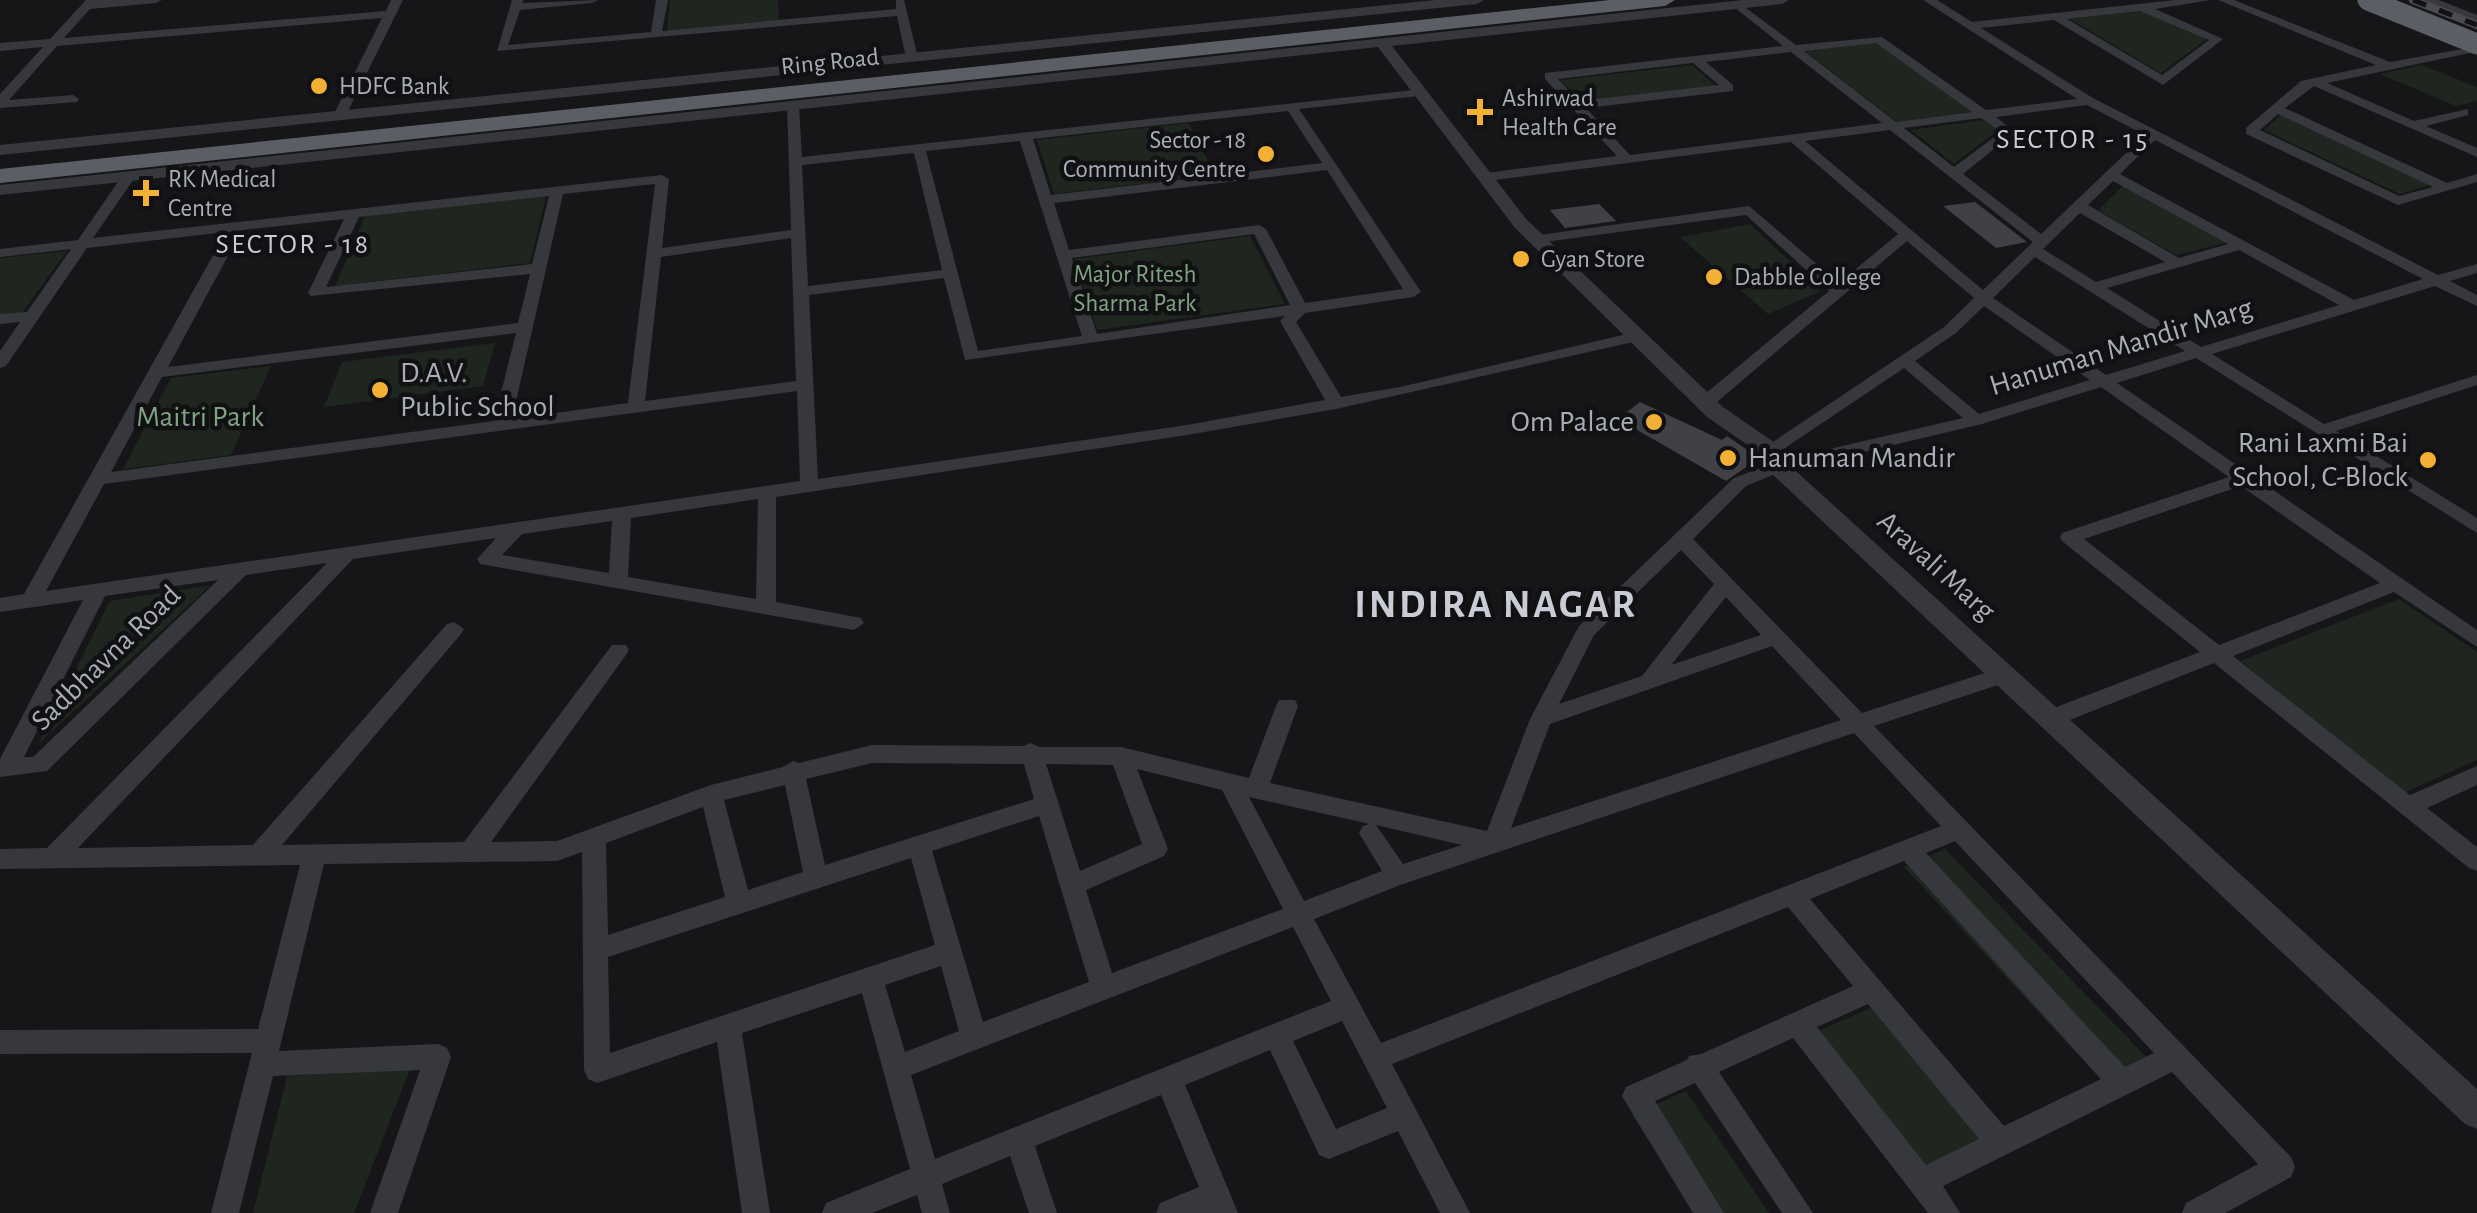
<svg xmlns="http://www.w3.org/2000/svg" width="2477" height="1213" viewBox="0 0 2477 1213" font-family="'Alegreya Sans',sans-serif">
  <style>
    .green { fill: #1e261f }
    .building { fill: #404145 }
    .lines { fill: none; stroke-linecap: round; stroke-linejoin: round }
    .minor { fill: #37383d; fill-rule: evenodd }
    .tertiary { fill: #37383d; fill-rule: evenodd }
    .trunk { fill: #5b5e65; fill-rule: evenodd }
    .rail-casing { stroke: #4a4c52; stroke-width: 8 }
    .rail { stroke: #111113; stroke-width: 5; stroke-dasharray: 14; stroke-linecap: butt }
    .trunk-bridge { stroke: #5b5e65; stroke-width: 21 }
    .poi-dot { fill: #f2b134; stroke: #111113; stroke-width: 4 }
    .labels { text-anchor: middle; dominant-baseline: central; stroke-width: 9; stroke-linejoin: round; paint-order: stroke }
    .far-street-label { font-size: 25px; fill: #a8adb8; stroke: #111113 }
    .far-poi-label { font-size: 25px; fill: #a8adb8; stroke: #111113; text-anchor: start }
    .far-park-label { font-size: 25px; fill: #7fa381; stroke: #111113 }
    .far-neighbourhood-label { font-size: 28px; letter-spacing: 2.5px; fill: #c9ccd4; stroke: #111113 }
    .street-label { font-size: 30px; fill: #a8adb8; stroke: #111113 }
    .poi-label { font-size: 30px; fill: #a8adb8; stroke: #111113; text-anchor: start }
    .park-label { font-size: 30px; fill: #7fa381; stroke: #111113 }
    .district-label { font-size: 40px; font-weight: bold; letter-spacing: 2.5px; fill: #c9ccd4; stroke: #111113 }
  </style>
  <rect width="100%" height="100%" fill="#161618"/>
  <path class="green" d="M670,0h108l1,20 -112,11z
    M2142,11l65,28 -46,34 -91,-54z
    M1878,41l98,70 -79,11 -93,-72z
    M1692,65l24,21 -135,15 -21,-21z
    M2422,65l55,22v14l-21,5 -76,-32z
    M2282,114l151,70 -33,10 -136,-64z
    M1984,120l14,10 -44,34 -43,-34z
    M1189,123l26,52 -161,19 -17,-54z
    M2125,184l103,58 -52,13 -78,-45z
    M546,196l-16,67 -195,23 30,-70z
    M1750,224l71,67 -53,23 -88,-77z
    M1250,236l35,68 -188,26 -23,-71z
    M67,251l-45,62 -22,3v-58z
    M495,343l-12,43 -159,21 18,-45z
    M271,366l-40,89 -108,14 48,-91z
    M211,585l-172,158 71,-142z
    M2399,599l78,53v108l-71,32 -166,-131z
    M1945,849l208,215 -45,23 -204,-220z
    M1875,1006l114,137 -71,36 -111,-143z
    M410,1069l-56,144h-101l34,-137z
    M1686,1091l83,122h-74l-63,-98z"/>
  <path class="building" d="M1975,202l52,40 -31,6 -53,-42z
    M1599,204l17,17 -51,7 -15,-18z
    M1640,402l82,38 5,-4 32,22 -33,23 -108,-62z"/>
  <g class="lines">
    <path class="minor" d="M86,0h76l-6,3 -66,6 -26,29 322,-27 5,-11h12l-59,119 -11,-3 49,-98 -325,28 -48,54 64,-5 6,4 -2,3 -77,6v-14l43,-47 -43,4v-8l50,-4z
      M512,0h12l-2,3 76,-3 -6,3 -72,7 -12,35 143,-13 5,-32h12l-6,31 234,-22v-9h8l14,58 -6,4 -6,-4 -9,-42 -400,35z
      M1923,0h14l35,22 203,-22h36l-56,9 68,30 -60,46 -109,-65 -73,8 112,70 345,177 39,-11v9l-27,8 27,14v11l-42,-20 -223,68 112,70 153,-49v10l-141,46 141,87v15l-281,-175 -79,25 360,247v17l-83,-55 -161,64 177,139 67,-29v19l-50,23 50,39v24l-8,-3 -255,-205 -152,60h-16l-3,-6 3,-6 154,-59 -138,-111 -2,-4 2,-4 167,-56 -128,-90 -119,37 -199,47 -37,15 -53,53 169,174 144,-47 7,2 3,6 -3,6 -139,46 417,431 4,10 -4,10 -66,36h-43l4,-10 72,-39 -86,-92 -229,114 17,27h-32l-135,-175 -74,34 94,141h-31l-87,-130 -40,18 69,112h-31l-71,-117 4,-9 61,-27 2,-4 12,-2 152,-68 -65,-79 -396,157 78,149h-30l-42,-82 -69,28 -10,-4 -49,-105 -85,35 53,128h-82l4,-10 39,-16 -38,-92 -126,51 22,67h-28l-19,-57 -68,28 8,29h-28l-5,-18 -45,18h-50l4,-10 84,-34 -48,-176 -120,40 28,180h-28l-25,-171 -120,41 -9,-4 -4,-9 -2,-218 -25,9 -233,3 -45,187 159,-7 9,4 4,9 -53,156h-28l50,-143 -147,6 -34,137h-28l41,-160 -252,1v-24l258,-1 42,-164 -300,4v-20l47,-1 280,-285 -81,12 -199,196 -47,6v-18l83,-159 -83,12v-14l24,-4 202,-362 -139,16 -81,118 -6,2v-17l20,-29 -20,2v-10l27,-2 44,-63 -71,8v-8l78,-9 46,-67 12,3 -43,62 569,-63 7,4 -7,69 129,-18 -4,-125 6,-4 6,4 3,52 621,-68 2,3 -6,4 -120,13 122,183 -8,5 -108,16 -9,9 45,75 59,-10 236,-55 8,5 -2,3 -306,69 -149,26 -411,62v105l85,16 3,5 -10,7 -374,-66 -3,-5 19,-21 -143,21 -275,289 175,-3 194,-221 7,-2 10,7 -3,5 -179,211 182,-3 148,-197h14l3,5 -3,5 -135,187 66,-1 154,-56 72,-18 10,-6 6,2 73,-18 151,1 8,-3 8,4h82l128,31 27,-72 3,-6h16l3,6 -28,77 217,48 43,-112 49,-93 155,-148 44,-17 185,-43 -59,-50 -128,86h-12l-3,-4 183,-123 30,-29 -67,-57 -196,166 -6,1 -8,-5 2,-4 130,-108 -83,-76 -209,28 -7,-4 2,-3 217,-30 90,77 59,-49 -107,-92 -305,39 -7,-4 7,-4 131,-17 -72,-77v-6l238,-27 -49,-39 -2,-2 6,-3 58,43 86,-8 104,73 91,-11zM2140,11l69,29 -47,35 -95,-56zM1876,43l96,69 -76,10 -92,-71zM1791,52l91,71 -252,32 -44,-47 147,-17v-6l-27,-23zM1693,63l26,22 -140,16 -21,-22zM2087,105l58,30 -104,99 -78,-60 52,-42 -19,-15zM1288,111l34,52 -271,32 -18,-56zM1981,118l20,14 -47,35 -50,-39zM1890,130l143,112 -50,48 -178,-149zM2155,140l268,139 -69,21 -234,-126zM1020,141l62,195 -104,15 -52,-200zM914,153l28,117 -134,16 -6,-121zM1327,170l76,119 -98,14 -39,-74 -7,-4 -190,25 -15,-47zM2113,181l115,63 -49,14 -91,-53zM655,184l-27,219 -116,16 51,-225zM549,196l-17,68 -206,23 33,-70zM2080,213l85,49 -69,20 -53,-33zM344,219l-36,74 3,3 219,-22 -12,49 -350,44 74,-137zM1254,234l36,71 -193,29 -25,-76zM791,238l5,143 -151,20 16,-144zM2239,250l100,55 -138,42 -94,-59zM2035,257l150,94 -79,24 -113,-77zM944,278l21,82 320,-44 -5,5 45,79 -138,25 -369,54 -9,-184zM1984,306l106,74 -111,34 -64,-53 41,-28zM516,333l-22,88 -383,51 51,-95zM797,391l3,90 -754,110 58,-107zM2241,486l139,97 -161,62 -135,-106zM758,499l-2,100 -128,-22 3,-59zM612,521l-3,52 -107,-18 20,-21zM1681,550l33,34 -72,92 -83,28 35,-69zM218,580l-185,177h-9l81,-161zM1726,597l35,38 -90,30zM1772,646l69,74 -330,108 39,-104zM1854,733l87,93 -560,217 -67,-124 89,-35zM872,763l152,1 10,35 -209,66 -19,-86zM1046,764l67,1 29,79 -62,27zM1137,769l85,21 61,119 -171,64 -26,-83 78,-34 4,-7zM785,785l18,87 -55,18 -24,-90zM1249,797l121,27 -7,2 -4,7 23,38 -78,30zM703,807l22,90 -117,38 -2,-92zM1039,816l50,166 -106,40 -51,-171zM1376,825l86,20 -59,19zM1955,841l199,212 -29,14 -199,-214zM911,858l24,87 -325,108 -2,-96zM1904,861l197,218 -97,47 -194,-227zM1293,927l38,74 -396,158 -24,-84zM941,966l18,65 -54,21 -20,-67zM1868,1004l111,135 -53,26 -109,-138zM1342,1021l45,87 -51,21 -43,-88z
      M2218,0h16l156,62 84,-15v4l-4,2 -143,30 87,38 54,-12v6l-42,11 51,22v9l-163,-71 -29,22 162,75 30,-9v8l-79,23 -152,-71v-6l55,-47 75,-16zM2278,114l155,73 -34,9 -139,-66z
      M2423,0h16l38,15v7z"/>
    <path class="tertiary" d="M1436,0h48l-7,4 -1477,151v-10z
      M1743,0h46l-7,4 -390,42 135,174 196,187 55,38 9,18 690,626v40l-12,-5 -695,-652 -9,-18 -54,-37 -192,-189 -137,-181 -1378,148v-10z"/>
    <path class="trunk" d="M1610,0h65l-10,6 -1665,177v-14z"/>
    <g class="rail-casing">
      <path id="rail" d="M2413,0l64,25"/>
    </g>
    <use href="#rail" class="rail"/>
    <path class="trunk-bridge" d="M2368,0l109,44"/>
  </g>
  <g class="poi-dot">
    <circle cx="319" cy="86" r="10"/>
    <path d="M1475 97h10v10h10v10h-10v10h-10v-10h-10v-10h10z"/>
    <circle cx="1266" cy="154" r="10"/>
    <path d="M141 178h10v10h10v10h-10v10h-10v-10h-10v-10h10z"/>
    <circle cx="1521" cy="259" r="10"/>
    <circle cx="1714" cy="277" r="10"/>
    <circle cx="380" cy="390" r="10"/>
    <circle cx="1654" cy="422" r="10"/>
    <circle cx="1728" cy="458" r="10"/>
    <circle cx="2428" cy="460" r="10"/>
  </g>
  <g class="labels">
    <g class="far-street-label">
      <text transform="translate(830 62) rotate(-6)">Ring Road</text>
    </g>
    <g class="far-poi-label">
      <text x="339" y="86">HDFC Bank</text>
      <text x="1502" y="98">Ashirwad<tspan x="1502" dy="29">Health Care</tspan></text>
      <text x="1246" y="140" text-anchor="end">Sector - 18<tspan x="1246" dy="29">Community Centre</tspan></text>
      <text x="168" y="179">RK Medical<tspan x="168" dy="29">Centre</tspan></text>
      <text x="1541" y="259">Gyan Store</text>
      <text x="1734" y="277">Dabble College</text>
    </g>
    <g class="far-park-label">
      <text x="1135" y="274">Major Ritesh<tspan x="1135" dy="29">Sharma Park</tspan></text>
    </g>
    <g class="far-neighbourhood-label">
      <text x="2073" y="140">SECTOR - 15</text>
      <text x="293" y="245">SECTOR - 18</text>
    </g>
    <g class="street-label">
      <text transform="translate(2121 347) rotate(-17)">Hanuman Mandir Marg</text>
      <text transform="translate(1936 566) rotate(42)">Aravali Marg</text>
      <text transform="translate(106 658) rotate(-44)">Sadbhavna Road</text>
    </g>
    <g class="poi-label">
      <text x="400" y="373">D.A.V.<tspan x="400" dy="34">Public School</tspan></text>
      <text x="1634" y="422" text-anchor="end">Om Palace</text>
      <text x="2408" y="443" text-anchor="end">Rani Laxmi Bai<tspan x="2408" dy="34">School, C-Block</tspan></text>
      <text x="1748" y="458">Hanuman Mandir</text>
    </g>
    <g class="park-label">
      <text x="200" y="417">Maitri Park</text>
    </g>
    <g class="district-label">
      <text x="1496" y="605">INDIRA NAGAR</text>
    </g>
  </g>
</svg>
